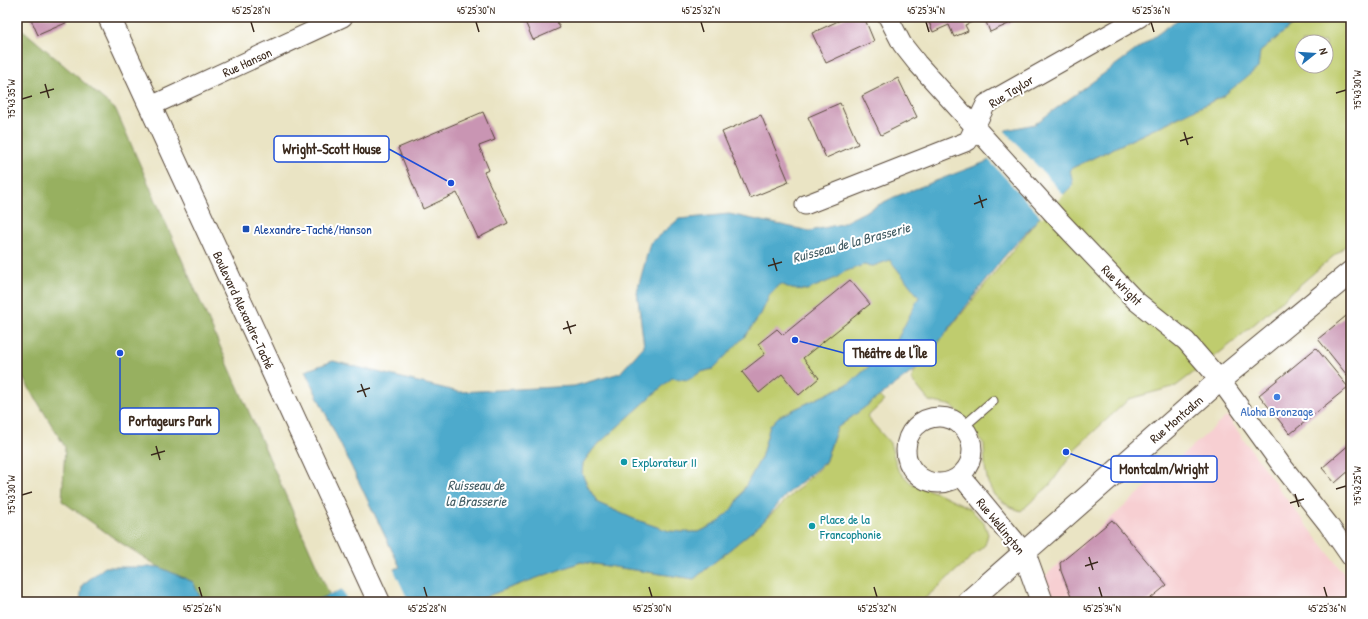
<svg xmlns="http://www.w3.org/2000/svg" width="1368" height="619" viewBox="0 0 1368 619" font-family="'Patrick Hand',sans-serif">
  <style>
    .built { fill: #f7cfd2 }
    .green { fill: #bfcc6e; stroke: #7d7b46; fill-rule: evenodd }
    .forest { fill: #97b061; stroke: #696d40 }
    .water { fill: #4eaacc; stroke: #446a75; fill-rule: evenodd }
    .pier { fill: #eae4c4 }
    .building { fill: #c995b3 }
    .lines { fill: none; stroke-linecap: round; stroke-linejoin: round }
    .service-casing { stroke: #554637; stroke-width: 11 }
    .minor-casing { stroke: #554637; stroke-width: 21 }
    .tertiary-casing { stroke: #554637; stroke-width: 24 }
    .secondary-casing { stroke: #554637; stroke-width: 24 }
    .service { stroke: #fff; stroke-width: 9 }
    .minor { stroke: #fff; stroke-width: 19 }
    .tertiary { stroke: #fff; stroke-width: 22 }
    .secondary { stroke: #fff; stroke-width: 22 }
    .ticks { fill: none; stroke: #3b2a1e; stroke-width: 1.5 }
    .transit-dot { fill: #1a4fb4; stroke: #fff; stroke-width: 1.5 }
    .shop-dot { fill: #3f7fe0; stroke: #fff; stroke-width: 1.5 }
    .culture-dot { fill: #0f9aa8; stroke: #fff; stroke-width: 1.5 }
    .labels { text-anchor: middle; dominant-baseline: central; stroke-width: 4; stroke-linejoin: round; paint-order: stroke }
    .street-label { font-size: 13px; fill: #3b2a1e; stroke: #fff }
    .transit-label { font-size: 13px; fill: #164399; stroke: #fff; text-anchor: start }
    .shop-label { font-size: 13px; fill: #366cbe; stroke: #fff }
    .culture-label { font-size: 13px; fill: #0d838f; stroke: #fff; text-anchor: start }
    .water-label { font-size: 14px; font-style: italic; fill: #435d64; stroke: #fff }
    .leader { fill: none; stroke: #1d4ed8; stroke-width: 1.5 }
    .callout-dot { fill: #1d4ed8; stroke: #fff; stroke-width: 1.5 }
    .callout { fill: #fff; stroke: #1d4ed8; stroke-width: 1.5 }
    .callout-label { font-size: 14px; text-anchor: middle; font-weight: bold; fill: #3b2a1e }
    .neatline { fill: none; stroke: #3b2a1e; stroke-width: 1.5 }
    .ticks-label { font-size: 10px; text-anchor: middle; fill: #3b2a1e }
  </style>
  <rect width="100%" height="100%" fill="#fff"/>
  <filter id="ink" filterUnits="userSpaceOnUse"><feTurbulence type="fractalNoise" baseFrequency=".025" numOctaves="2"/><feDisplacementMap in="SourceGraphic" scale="8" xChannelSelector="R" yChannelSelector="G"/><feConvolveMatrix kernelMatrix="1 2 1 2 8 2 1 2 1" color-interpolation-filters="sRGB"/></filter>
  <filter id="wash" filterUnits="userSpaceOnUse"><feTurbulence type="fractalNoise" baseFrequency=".012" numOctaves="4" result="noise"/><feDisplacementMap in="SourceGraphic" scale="16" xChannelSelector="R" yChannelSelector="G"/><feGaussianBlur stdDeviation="0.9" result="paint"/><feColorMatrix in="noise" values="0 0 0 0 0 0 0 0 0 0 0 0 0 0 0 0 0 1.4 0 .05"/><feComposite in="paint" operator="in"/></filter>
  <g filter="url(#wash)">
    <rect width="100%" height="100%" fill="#eae4c4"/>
    <path class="built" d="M1227,416l55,77 61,79 8,20v10h-297l-9,-26z"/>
    <path class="green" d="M1302,17h49v224l-120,103 -55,42 -47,13 -52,48 -27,38 -29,26 -11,-4 -16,-12 -6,-12 -3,-16 -1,-23 -31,-38 -24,-5 -18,-22 5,-10 22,-26 100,-124 23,-24 9,-26 154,-73 36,-44zM1302,42h24v24h-24z
      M890,260l29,37 -24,47 -45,39 -72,34 -8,9 -9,32 -27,49 -15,15 -20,10h-18l-13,-1 -34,-12 -36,-16 -10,-16 -6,-13 1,-11 12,-16 77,-69 16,2 13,-8 12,-3 48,-55 9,-20 11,-10 11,5 15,1 29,-12 8,-6 19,-7 10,1z
      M879,396l5,5 -17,16 23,26 8,27 13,13 34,13 24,12 15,15 4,11 -3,11 -64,57h-447l16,-7 91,-33 113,17 68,-56 63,-60 12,-35z"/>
    <path class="forest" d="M17,25l99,85 214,486 -18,6h-93l-19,-5 -7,-15 -34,-15 -41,-26 -56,-40 3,-54 -48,-79z"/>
    <path class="water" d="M1181,17h121l-42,35 -2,16 -35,28 -153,73 3,16 -35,34 -36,40 -64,84 -22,26 -79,59 -12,34 -38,32 -25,29 -68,56 -113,-17 -91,33 -16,7h-50l-7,-4 -12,4h-94l89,-35 -95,-196 28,-10 126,31 115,-6 46,-13 24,-27 -7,-54 13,-49 29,-24 50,-5 81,17 31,-7 53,-27 94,-36 18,-31 29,-6zM890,260l29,37 -24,47 -45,39 -72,34 -8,9 -9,32 -27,49 -15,15 -20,10h-18l-12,-1 -35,-12 -36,-16 -10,-16 -6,-13 1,-11 12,-16 77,-69 16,2 13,-8 12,-3 33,-34 15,-21 9,-20 11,-10 11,5 15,1 29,-12 8,-6 19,-7 10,1z
      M105,567h54l34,15 7,15 19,5h-139l2,-17z"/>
    <path class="pier" d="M1004,130l60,65 -22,23 -55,-60z
      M393,568l16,34h-61l-7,-14z"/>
    <g id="blocks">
      <path class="building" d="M30,17h36l2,5 -30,13z
        M523,17h32l5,11 -27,12z
        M847,17h17l10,24 -48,22 -14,-30z
        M927,17h51l1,2 -14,6 3,6 -14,6 -5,-12 -16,7z
        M984,17h27l2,5 -23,10z
        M898,78l19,39 -36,18 -19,-39z
        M840,103l18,41 -32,14 -18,-41z
        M483,112l12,28 -16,6 10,24 -5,2 24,51 -30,15 -21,-45 -34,16 -25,-61z
        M761,115l28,67 -39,16 -28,-66z
        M850,280l20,24 -67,54 16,20 -20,17 -17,-21 -23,19 -17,-21 23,-18 -7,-10 19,-15 6,6z
        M1351,312v68l-33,-41z
        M1316,348l32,39 -58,47 -31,-39z
        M1351,443v26l-16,14 -13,-15z
        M1112,520l55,65 -21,17h-73l-12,-31 -1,-8z"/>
    </g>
  </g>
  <g filter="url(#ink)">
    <use href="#blocks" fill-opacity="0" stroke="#554637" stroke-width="1"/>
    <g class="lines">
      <g class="service-casing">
        <path id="service" d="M963,427l30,-26"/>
      </g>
      <g class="minor-casing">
        <path id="minor" d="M888,17l14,27 15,19 142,157 77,81 50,40 34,39 60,83 48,61 23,33
          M151,106l192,-89
          M805,205l163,-64 18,-37 154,-87
          M906 450a33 33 0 1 1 66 0a33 33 0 1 1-66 0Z
          M961,476l63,76"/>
      </g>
      <g class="tertiary-casing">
        <path id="tertiary" d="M1024,552l18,50"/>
      </g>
      <g class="secondary-casing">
        <path id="secondary" d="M109,17l270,585
          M968,602l252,-222 131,-108"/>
      </g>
      <use href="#service" class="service"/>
      <use href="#minor" class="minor"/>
      <use href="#tertiary" class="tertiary"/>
      <use href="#secondary" class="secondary"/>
    </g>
  </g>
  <path class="ticks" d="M251,22l3,10M476,22l3,10M701,22l3,10M926,22l3,10M1151,22l3,10M45,84l4,14M40,93l14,-4M1336,93l10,-3M22,99l10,-3M1184,132l4,13M1180,141l13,-4M979,195l4,13M974,204l13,-5M773,258l4,13M768,266l14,-4M567,321l4,13M563,329l13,-4M361,384l5,13M357,392l13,-4M156,446l4,14M151,455l14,-4M1336,489l10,-3M1295,494l4,13M22,495l10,-3M1290,503l14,-4M1089,557l4,13M1085,566l13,-4M199,587l3,10M424,587l3,10M649,587l3,10M874,587l3,10M1099,587l3,10M1324,587l3,10"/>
  <rect class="transit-dot" x="242" y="225" width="8" height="8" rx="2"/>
  <circle class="shop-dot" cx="1277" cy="397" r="4"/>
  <g class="culture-dot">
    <circle cx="624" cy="462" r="4"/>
    <circle cx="812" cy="526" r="4"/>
  </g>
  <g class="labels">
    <g class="street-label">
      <text transform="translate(247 62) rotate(-25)">Rue Hanson</text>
      <text transform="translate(1011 91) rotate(-32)">Rue Taylor</text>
      <text transform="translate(1122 285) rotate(45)">Rue Wright</text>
      <text transform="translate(244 310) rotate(65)">Boulevard Alexandre-Taché</text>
      <text transform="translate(1176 419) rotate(-41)">Rue Montcalm</text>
      <text transform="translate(1001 526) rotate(51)">Rue Wellington</text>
    </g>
    <g class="transit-label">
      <text x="254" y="229">Alexandre-Taché/Hanson</text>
    </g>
    <g class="shop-label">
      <text x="1277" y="411">Aloha Bronzage</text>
    </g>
    <g class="culture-label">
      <text x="632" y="462">Explorateur II</text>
      <text x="820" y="519">Place de la<tspan x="820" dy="15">Francophonie</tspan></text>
    </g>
    <g class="water-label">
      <text transform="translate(851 242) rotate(-15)">Ruisseau de la Brasserie</text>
      <text x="476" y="484">Ruisseau de<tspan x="476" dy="16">la Brasserie</tspan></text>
    </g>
  </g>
  <path class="leader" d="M451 183L389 149M795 340L844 353M120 353L120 421M1066 452L1111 469"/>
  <g class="callout-dot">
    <circle cx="451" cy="183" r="4"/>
    <circle cx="795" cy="340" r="4"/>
    <circle cx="120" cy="353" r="4"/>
    <circle cx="1066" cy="452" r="4"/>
  </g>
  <g class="callout">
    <rect x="274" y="136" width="115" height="26" rx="4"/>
    <rect x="844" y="340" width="92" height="26" rx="4"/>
    <rect x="120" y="408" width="99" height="26" rx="4"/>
    <rect x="1111" y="456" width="106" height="26" rx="4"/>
  </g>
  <g class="callout-label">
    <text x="332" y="154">Wright-Scott House</text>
    <text x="890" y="358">Théâtre de l'Île</text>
    <text x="170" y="426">Portageurs Park</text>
    <text x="1164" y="474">Montcalm/Wright</text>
  </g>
  <rect width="1368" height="619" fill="none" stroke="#fff" stroke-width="44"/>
  <g transform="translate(1314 54) rotate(73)"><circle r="19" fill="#ffffff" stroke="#b1aaa5"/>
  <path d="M0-3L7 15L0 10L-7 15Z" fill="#1f6fb2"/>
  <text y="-6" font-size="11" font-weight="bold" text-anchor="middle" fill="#3b2a1e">N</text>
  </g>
  <rect x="22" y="22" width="1324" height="575" class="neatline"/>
  <g class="ticks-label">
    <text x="251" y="14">45°25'28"N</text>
    <text x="476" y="14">45°25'30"N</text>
    <text x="701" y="14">45°25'32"N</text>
    <text x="926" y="14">45°25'34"N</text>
    <text x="1151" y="14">45°25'36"N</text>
    <text transform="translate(1357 90) rotate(-90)" y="4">75°43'30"W</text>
    <text transform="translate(11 99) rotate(-90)" y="4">75°43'35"W</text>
    <text transform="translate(1357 486) rotate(-90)" y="4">75°43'25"W</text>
    <text transform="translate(11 495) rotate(-90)" y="4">75°43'30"W</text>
    <text x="202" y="612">45°25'26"N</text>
    <text x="427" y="612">45°25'28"N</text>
    <text x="652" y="612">45°25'30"N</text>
    <text x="877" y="612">45°25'32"N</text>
    <text x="1102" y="612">45°25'34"N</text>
    <text x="1327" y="612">45°25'36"N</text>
  </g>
</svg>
